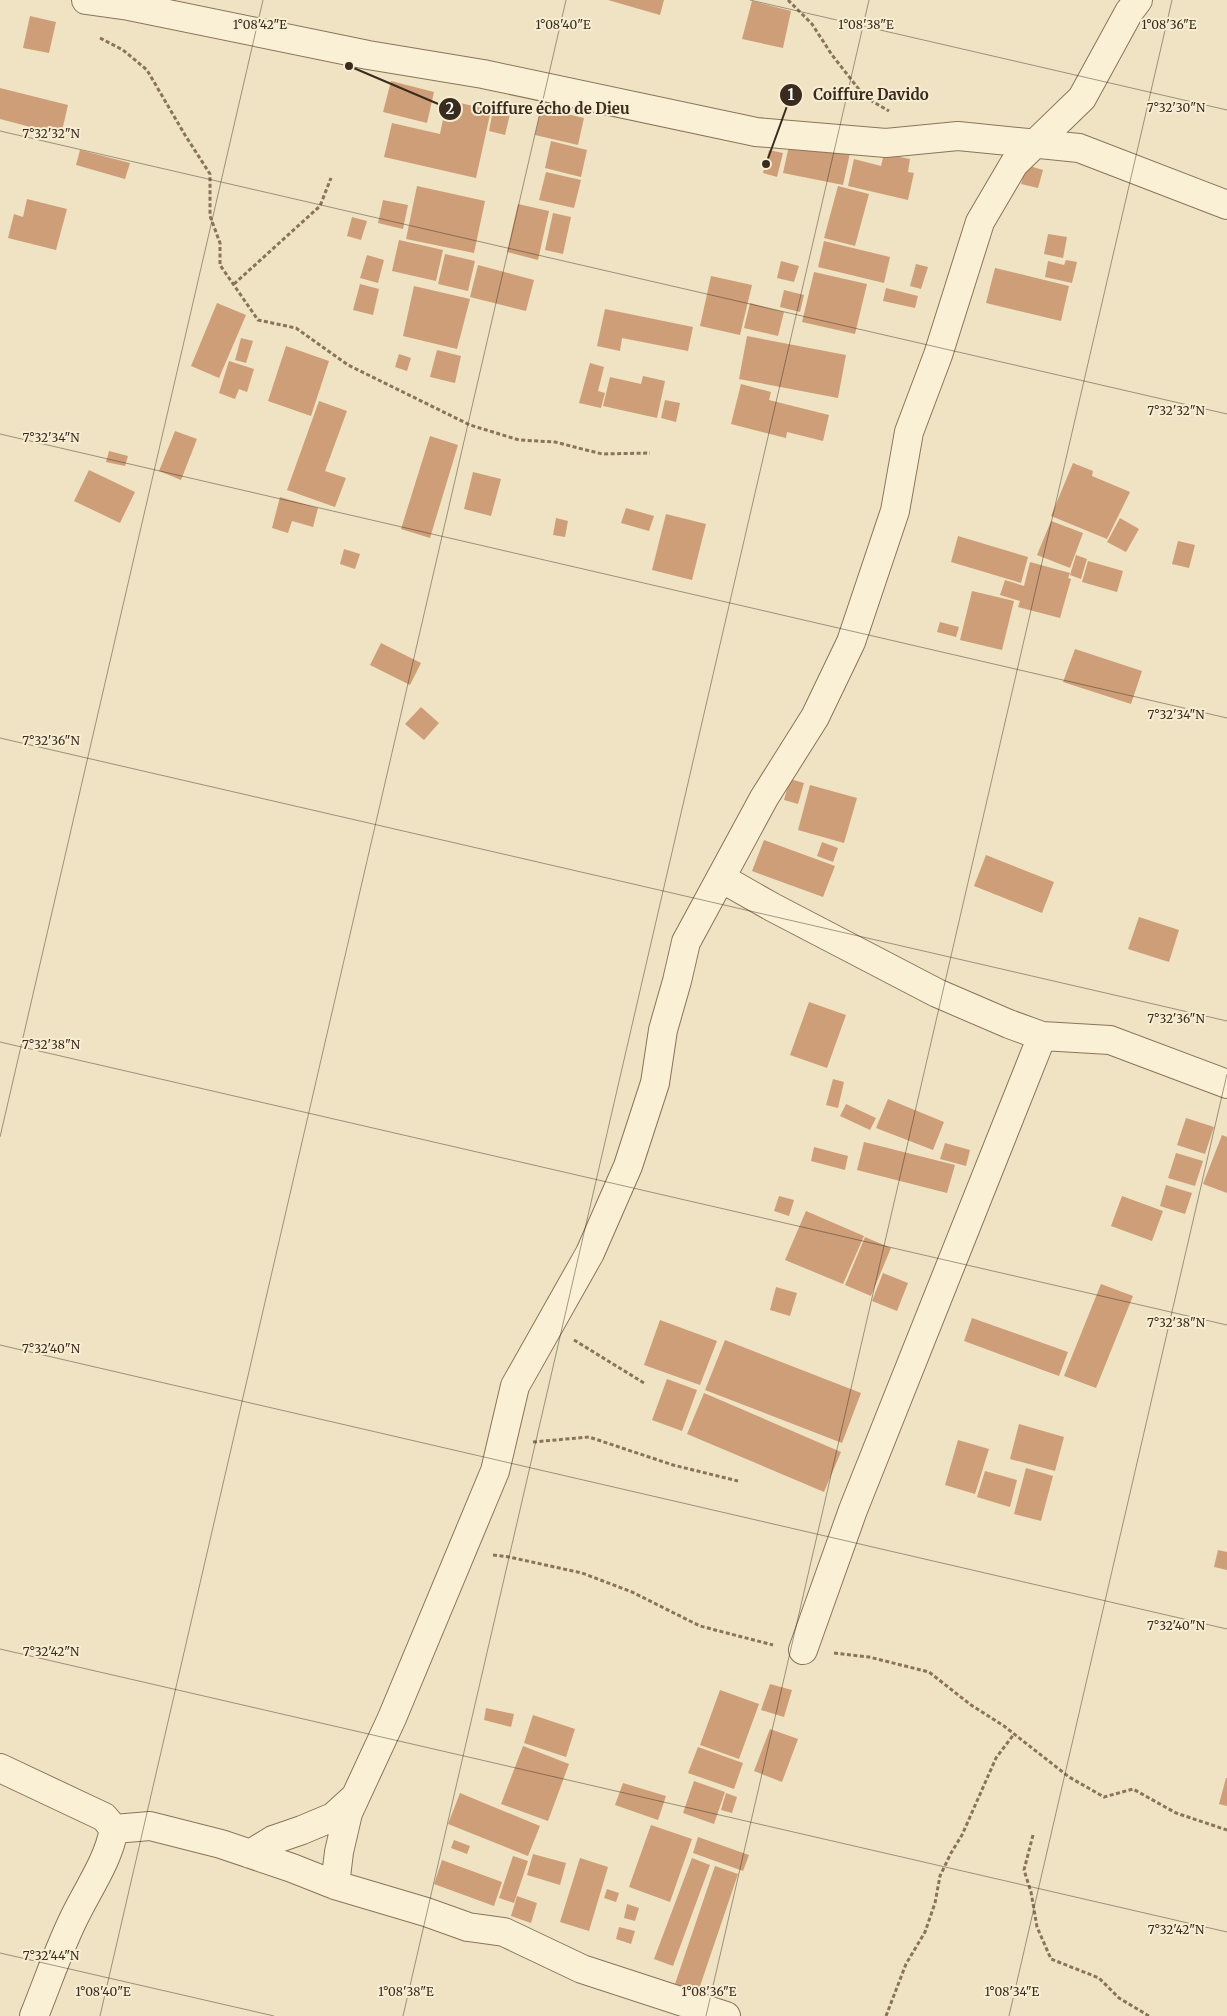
<svg xmlns="http://www.w3.org/2000/svg" width="1227" height="2016" viewBox="0 0 1227 2016" font-family="Merriweather,serif">
  <style>
    .building { fill: #ce9e78 }
    .lines { fill: none; stroke-linecap: round; stroke-linejoin: round }
    .minor-casing { stroke: #8a7459; stroke-width: 30 }
    .path { stroke: #8a7459; stroke-width: 3; stroke-dasharray: 4 2.5; stroke-linecap: butt }
    .minor { stroke: #faf0d6; stroke-width: 28 }
    .ticks { fill: none; stroke: #392c1e; stroke-width: 1; stroke-opacity: 0.45 }
    .ticks-label { font-size: 12px; text-anchor: middle; fill: #392c1e; stroke: #f6edd2; stroke-width: 4; stroke-linejoin: round; paint-order: stroke }
    .leader { fill: none; stroke: #392c1e; stroke-width: 2 }
    .callout-dot { fill: #392c1e; stroke: #f6edd2; stroke-width: 2 }
    .mark-label { font-size: 15px; text-anchor: middle; font-weight: bold; fill: #fff }
    .callout-label { font-size: 15px; text-anchor: middle; font-weight: bold; fill: #392c1e; stroke: #f6edd2; stroke-width: 4; stroke-linejoin: round; paint-order: stroke }
  </style>
  <rect width="100%" height="100%" fill="#efe3c3"/>
  <path class="building" d="M608,0h56l-4,15z
    M752,1l39,10 -8,37 -41,-9z
    M30,16l26,6 -7,31 -26,-5z
    M391,81l43,11 -7,31 -44,-11z
    M0,88l68,17 -7,30 -61,-16z
    M447,100l44,10 -15,68 -92,-21 8,-34 48,11z
    M541,108l43,10 -6,27 -43,-10z
    M493,110l17,4 -5,21 -16,-4z
    M551,141l36,9 -6,27 -36,-9z
    M790,141l60,12 -7,32 -60,-12z
    M80,150l50,13 -5,16 -49,-14z
    M769,150l14,3 -6,24 -14,-4z
    M884,154l26,5 -2,13 6,1 -6,27 -60,-14 6,-27 27,7z
    M1026,165l17,5 -5,18 -17,-4z
    M546,172l35,8 -7,28 -35,-8z
    M417,186l68,15 -11,52 -68,-14z
    M838,186l31,8 -14,52 -31,-8z
    M27,199l40,10 -11,41 -48,-12 6,-24 9,3z
    M383,200l25,5 -5,24 -25,-6z
    M518,204l31,7 -11,49 -31,-8z
    M553,213l18,4 -8,37 -18,-4z
    M352,217l15,4 -6,19 -14,-4z
    M1048,234l19,3 -4,21 -19,-4z
    M399,240l44,10 -7,31 -44,-10z
    M824,241l66,16 -6,26 -66,-16z
    M445,254l30,7 -7,30 -30,-7z
    M367,255l17,5 -6,23 -18,-5z
    M1066,260l11,2 -5,21 -27,-6 3,-16 16,4z
    M781,261l18,5 -5,16 -17,-4z
    M916,264l12,3 -7,22 -11,-3z
    M478,265l56,15 -8,31 -56,-14z
    M995,268l74,18 -8,35 -75,-18z
    M814,272l53,12 -12,50 -53,-12z
    M711,276l41,9 -12,50 -40,-9z
    M360,284l19,5 -6,26 -20,-5z
    M414,286l56,13 -13,50 -54,-13z
    M886,288l32,8 -3,12 -32,-7z
    M784,290l20,5 -4,17 -20,-5z
    M217,303l29,12 -27,63 -28,-12z
    M750,303l34,9 -6,24 -34,-8z
    M605,309l88,18 -5,24 -66,-13 -2,13 -23,-5z
    M747,336l99,19 -8,43 -99,-19z
    M241,338l12,3 -7,22 -11,-3z
    M286,346l43,15 -18,55 -43,-15z
    M437,350l24,6 -6,27 -25,-6z
    M399,354l12,4 -4,13 -12,-4z
    M229,361l25,8 -7,23 -8,-3 -4,10 -16,-6z
    M590,363l14,4 -6,24 7,2 -4,15 -22,-5z
    M643,376l22,5 -8,37 -54,-12 7,-29 31,7z
    M741,384l30,8 -2,8 60,15 -6,26 -36,-9 -1,6 -55,-14z
    M665,400l15,3 -4,19 -15,-4z
    M319,401l28,10 -22,60 21,7 -11,29 -48,-17z
    M175,431l22,8 -16,41 -22,-9z
    M430,436l28,9 -28,93 -29,-9z
    M109,451l19,5 -3,10 -19,-4z
    M1073,463l20,8 -1,5 38,16 -23,47 -56,-23z
    M89,470l46,22 -15,31 -46,-22z
    M473,472l28,7 -10,37 -27,-7z
    M280,497l38,11 -5,19 -21,-6 -4,12 -16,-5z
    M626,508l28,8 -5,15 -28,-8z
    M666,514l40,10 -14,56 -40,-10z
    M556,518l12,3 -3,16 -12,-2z
    M1120,518l19,11 -13,23 -19,-10z
    M1051,521l32,12 -13,35 -33,-13z
    M958,536l70,21 -7,26 -70,-21z
    M1178,541l17,4 -6,23 -17,-4z
    M344,549l16,5 -5,15 -15,-5z
    M1076,555l11,4 -6,20 -11,-4z
    M1088,561l35,10 -6,21 -35,-10z
    M1030,562l40,11 -2,5 3,1 -11,39 -42,-11 2,-6 -20,-6 5,-15 19,6z
    M972,591l42,10 -12,49 -42,-10z
    M940,622l19,5 -3,10 -19,-5z
    M381,643l40,20 -11,22 -40,-20z
    M1075,649l67,22 -11,33 -68,-22z
    M421,707l18,16 -15,17 -19,-16z
    M790,779l14,4 -6,21 -14,-4z
    M810,785l47,13 -13,45 -46,-13z
    M764,840l71,26 -12,31 -71,-26z
    M822,842l16,6 -5,14 -16,-6z
    M986,855l68,27 -12,31 -68,-27z
    M1139,917l40,13 -10,32 -41,-13z
    M809,1002l37,13 -19,53 -37,-13z
    M833,1079l11,3 -6,26 -12,-3z
    M888,1099l56,23 -11,28 -57,-22z
    M846,1104l30,14 -6,12 -30,-14z
    M1186,1118l28,9 -9,27 -28,-9z
    M1222,1135l5,2v56l-24,-9z
    M864,1142l91,23 -8,28 -90,-23z
    M945,1143l25,7 -4,16 -26,-7z
    M814,1147l34,9 -3,14 -34,-9z
    M1176,1153l27,8 -8,25 -27,-8z
    M1166,1185l26,8 -7,21 -25,-8z
    M779,1196l15,4 -5,16 -15,-5z
    M1122,1196l41,15 -11,30 -41,-15z
    M806,1211l58,25 -21,48 -58,-24z
    M865,1237l26,11 -20,48 -26,-11z
    M883,1273l25,10 -11,28 -25,-10z
    M1101,1284l32,12 -37,92 -32,-12z
    M776,1287l21,6 -7,23 -20,-6z
    M972,1318l96,34 -9,24 -95,-35z
    M660,1320l57,21 -17,44 -56,-20z
    M725,1340l136,53 -19,50 -137,-53z
    M667,1379l30,11 -15,41 -30,-11z
    M704,1393l137,59 -17,40 -137,-58z
    M1019,1424l45,13 -9,34 -45,-12z
    M958,1440l31,9 -14,45 -30,-9z
    M1026,1468l27,8 -12,45 -27,-7z
    M985,1471l32,9 -7,27 -33,-10z
    M1218,1550l9,2v18l-13,-3z
    M770,1684l22,6 -8,27 -23,-7z
    M720,1690l39,14 -20,55 -39,-14z
    M486,1708l28,6 -3,13 -27,-7z
    M533,1715l42,14 -9,28 -42,-14z
    M770,1729l28,10 -16,43 -28,-11z
    M523,1746l46,18 -21,57 -47,-17z
    M698,1747l45,16 -9,26 -46,-16z
    M1226,1778h1v28l-8,-2z
    M694,1781l31,11 -11,32 -31,-11z
    M623,1783l43,13 -8,24 -43,-15z
    M460,1793l80,33 -12,30 -80,-32z
    M726,1793l11,4 -5,16 -11,-3z
    M651,1825l41,14 -22,63 -41,-15z
    M698,1837l51,18 -6,16 -50,-18z
    M454,1840l16,6 -3,8 -16,-6z
    M533,1854l33,9 -6,22 -33,-10z
    M513,1856l15,5 -14,42 -15,-5z
    M580,1858l28,9 -19,64 -29,-9z
    M692,1858l18,7 -37,101 -19,-7z
    M442,1860l60,22 -8,24 -60,-22z
    M715,1866l23,8 -41,121 -23,-8z
    M607,1889l12,4 -3,9 -12,-4z
    M517,1896l20,7 -6,20 -20,-7z
    M627,1904l12,4 -4,13 -11,-3z
    M619,1927l16,4 -4,13 -15,-5z"/>
  <g class="lines">
    <g class="minor-casing">
      <path id="minor" d="M86,0l43,6 239,49 115,19 273,58 130,11 72,-7 121,12 148,57
        M721,878l51,29 165,86 72,31 33,12 68,4 117,44
        M803,1650l50,-140 189,-474
        M0,1768l104,49 10,12
        M250,1854l23,-14 29,-10 31,-13 22,-20
        M335,1885l4,-33 9,-39 44,-95 103,-247 20,-85 75,-133 38,-87 27,-83 8,-53 14,-49 9,-39 78,-144 51,-81 36,-75 44,-131 14,-79 29,-77 42,-133 34,-58 68,-66 47,-86 9,-12
        M34,2016c13,-32 24,-65 39,-96 14,-30 35,-58 41,-91l36,-3 71,18 71,24 43,17 91,27 42,15 36,5 78,37 144,47"/>
    </g>
    <path class="path" d="M788,0l24,24 20,31 33,42 24,14
      M100,38l23,12 24,20 38,65 25,39v42l10,27v22l38,55 38,8 52,37 122,60 49,15 36,2 47,12 48,-1
      M234,284l86,-78 11,-28
      M574,1340l70,43
      M533,1442l56,-5 84,28 65,16
      M493,1555l16,2 73,16 50,19 68,34 73,19
      M834,1653l35,4 60,15 42,33 33,21 65,51 35,20 29,-8 43,24 51,17
      M1033,1835l-9,35 7,22 6,35 14,32 48,19 20,20 30,18
      M886,2016l20,-52 19,-32 10,-29 5,-27 11,-23 11,-18 34,-77 18,-24"/>
    <use href="#minor" class="minor"/>
  </g>
  <path class="ticks" d="M750,0l477,110M0,131l1227,283M0,434l1227,284M0,738l1227,283M0,1042l1227,283M0,1137l263,-1137M0,1345l1227,284M0,1649l1227,283M0,1953l274,63M100,2016l466,-2016M403,2016l466,-2016M706,2016l466,-2016M1009,2016l218,-942"/>
  <g class="ticks-label">
    <text x="260" y="29">1°08'42"E</text>
    <text x="563" y="29">1°08'40"E</text>
    <text x="866" y="29">1°08'38"E</text>
    <text x="1169" y="29">1°08'36"E</text>
    <text x="1176" y="112">7°32'30"N</text>
    <text x="51" y="138">7°32'32"N</text>
    <text x="1176" y="415">7°32'32"N</text>
    <text x="51" y="442">7°32'34"N</text>
    <text x="1176" y="719">7°32'34"N</text>
    <text x="51" y="745">7°32'36"N</text>
    <text x="1176" y="1023">7°32'36"N</text>
    <text x="51" y="1049">7°32'38"N</text>
    <text x="1176" y="1327">7°32'38"N</text>
    <text x="51" y="1353">7°32'40"N</text>
    <text x="1176" y="1630">7°32'40"N</text>
    <text x="51" y="1656">7°32'42"N</text>
    <text x="1176" y="1934">7°32'42"N</text>
    <text x="51" y="1960">7°32'44"N</text>
    <text x="103" y="1996">1°08'40"E</text>
    <text x="406" y="1996">1°08'38"E</text>
    <text x="709" y="1996">1°08'36"E</text>
    <text x="1012" y="1996">1°08'34"E</text>
  </g>
  <path class="leader" d="M766 164L791 95M349 66L450 109"/>
  <g class="callout-dot">
    <circle cx="766" cy="164" r="5"/>
    <circle cx="349" cy="66" r="5"/>
    <circle cx="791" cy="95" r="12"/>
    <circle cx="450" cy="109" r="12"/>
  </g>
  <g class="mark-label">
    <text x="791" y="100">1</text>
    <text x="450" y="114">2</text>
  </g>
  <g class="callout-label">
    <text x="871" y="100">Coiffure Davido</text>
    <text x="551" y="114">Coiffure écho de Dieu</text>
  </g>
</svg>
